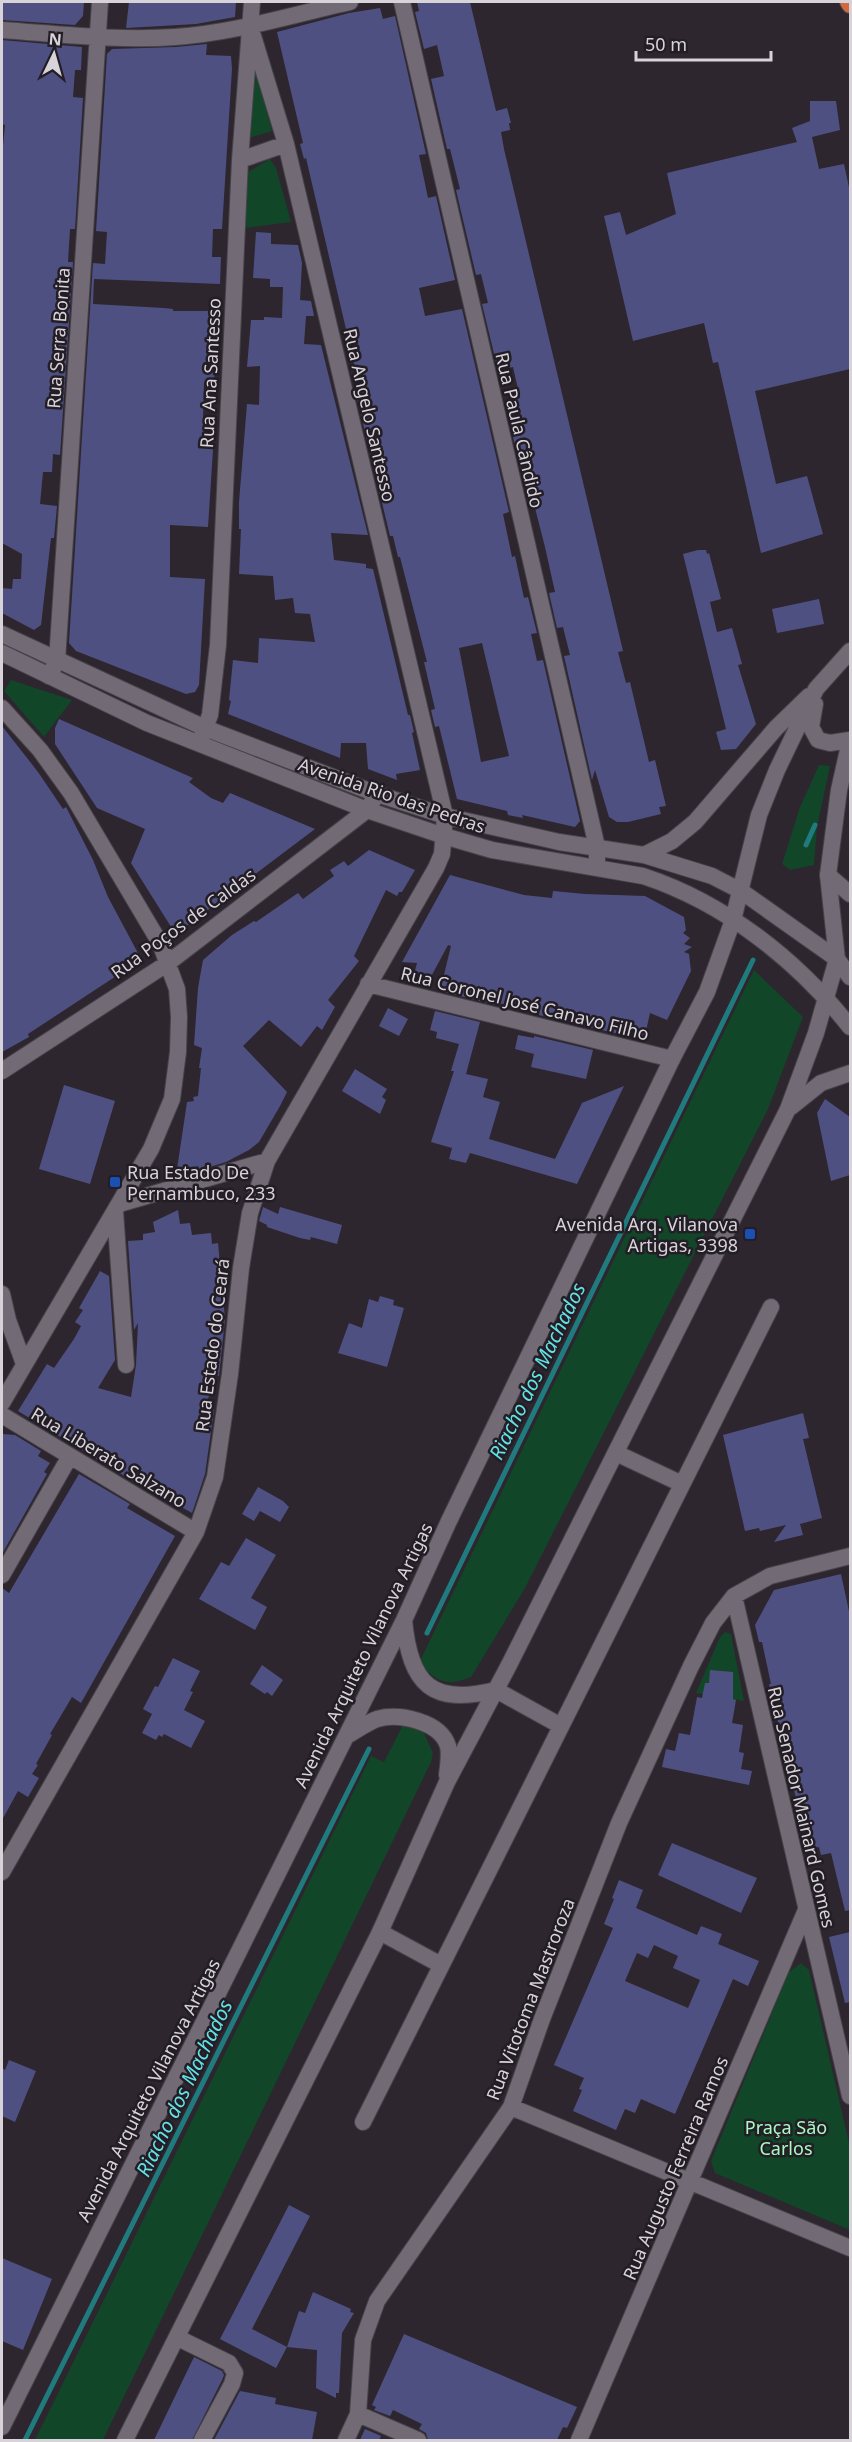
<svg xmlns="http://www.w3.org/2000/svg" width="852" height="2442" viewBox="0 0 852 2442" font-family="'Noto Sans',sans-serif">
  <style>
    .green { fill: #114628 }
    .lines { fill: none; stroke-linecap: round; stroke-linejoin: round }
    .stream { stroke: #207b7f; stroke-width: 5 }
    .building { fill: #4f5082; fill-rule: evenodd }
    .minor-casing { stroke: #474249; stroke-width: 18 }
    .secondary-casing { stroke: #474249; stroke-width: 18 }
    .trunk-casing { stroke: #474249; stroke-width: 18 }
    .minor { stroke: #726b75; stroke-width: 16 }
    .secondary { stroke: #726b75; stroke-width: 16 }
    .trunk { stroke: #d16a41; stroke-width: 16 }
    .transit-dot { fill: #1a4fb4; stroke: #231d25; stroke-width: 2 }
    .labels { text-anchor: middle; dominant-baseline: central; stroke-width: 5; stroke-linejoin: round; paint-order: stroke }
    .street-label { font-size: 18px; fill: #d7d3d9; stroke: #231d25 }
    .poi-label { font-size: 18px; fill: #d7d3d9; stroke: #231d25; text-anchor: start }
    .park-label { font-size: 18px; fill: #a7fac2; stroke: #231d25 }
    .water-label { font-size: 20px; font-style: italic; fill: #63e2e6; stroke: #231d25 }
  </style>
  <rect width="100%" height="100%" fill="#2d262f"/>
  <path class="green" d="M253,74h4l15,57 -23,7z
    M270,159l6,9 15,54 -48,6 2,-54z
    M11,680l61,20 -28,37 -40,-46z
    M819,765l11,1 -13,61 -3,38 -24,5 -8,-6 18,-57z
    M754,970l49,47 -35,92 -243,479 -54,89c-25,10 -34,5 -52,-14z
    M725,1632l6,2 13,67 -48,-8 24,-56z
    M404,1723l20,10 9,20 -2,9 -328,678h-68l336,-684 13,6z
    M801,1963l8,7 41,177v83l-135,-57 -4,-12 78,-189z"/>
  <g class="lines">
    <path class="stream" d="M806,845l9,-20
      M427,1633l326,-673
      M25,2440l344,-691"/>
  </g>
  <path class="building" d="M2,2h82l-1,14 -8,9 -73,-5z
    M129,2h107l-1,15 -39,7 -70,4z
    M417,2h53l26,109 11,-3 4,15h-2l1,7 -9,2 3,17 119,502 -5,1 8,31 4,-1 19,80 6,-2 11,46 -7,1 2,7 -33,8h-11l-8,-5 -14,-47 -3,10 -28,-124 6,-1 -7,-28 -6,1 -8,-35 6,-1 -10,-45 -11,-43 -5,1 -24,-103 15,-4 -7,-31 -15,3 -16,-66 6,-1 -7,-29 -5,1 -20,-85 4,-1 -10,-40h-3l-16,-70 13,-3 -7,-31 -13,4 -9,-37 4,-1z
    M380,8l3,11 12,-3 31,138 -7,1 9,43 8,-2 19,84 -36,8 6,28 37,-7 47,203 -6,2 9,43 3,-1 9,42 4,-1 9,36 -6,1 6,27 6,-1 37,161 -5,6 -53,-12 1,3 -15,-3 -1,-4 -50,-12 -18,-73 -4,1 -4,-17 4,-1 -11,-47h3l-27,-105h-2l-5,-21h-3l-35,-146 5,-1 -54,-231 -2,1 -4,-15 3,-1 -26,-111 72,-19zM482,643l27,113 -28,6 -22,-114z
    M2,40l80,7 -1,23h-6l-2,27 10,1 -8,131h-5l-2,33h5l-13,193 -7,-1 -1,18h-9l-3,32 17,2 -3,32h-3l-10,87 -7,5 -32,-17v-25l10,1 1,-10h8l1,-25 -20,-11v-387l3,-31 -3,-1z
    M207,44l-1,11 25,1 1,13 -10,160h-9l-1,28h9l-1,27 -126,-5 -1,25 71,4 9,1v2h45l-4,72 -10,-1 -1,36 12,1 -7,108 -38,-2v52l35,2 -6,106 -4,7 -9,2 -110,-43 -7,-8 24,-380 12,1 2,-32 -11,-1 11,-177 5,-5 64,-2z
    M810,101h26l4,29 -28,7 7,32 25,-5 6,28v177l-95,22 21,93 31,-8 16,58 -62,19 -43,-191 -5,1 -9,-40 -71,18 -29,-125 16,-4 6,23 50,-21 -9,-41 130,-31 -5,-14 18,-7z
    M256,232l15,1v11l27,1 4,18 -2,37 11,1 3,15h-8l-2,28 17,1 47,190 -37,-2 3,27 32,4v4l7,1 35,146h2l4,17 -2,1 8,37 -24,4 1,6 -29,-11 -2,-26h-25l-1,15 -112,-44 3,-13 -2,-1 4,-40 25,3 1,-25 56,4 -5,-28 -15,-1 -2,-15 -18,2 -2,-24 -34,-2 2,-45h-2v-27l8,-98 12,1 1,-39 -13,1 4,-47h13v-3l18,1 1,-31h-13v-8l-17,-1z
    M698,550h8l1,4 2,-1 12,46 -11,3 7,30 15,-4 10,36 -4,1 18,59 -20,25 -15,1 -5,-18 10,-3 -43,-175z
    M819,599l5,25 -47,9 -5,-24z
    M59,719l134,59 -4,4 22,16 12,5 7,-10 85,36 -135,102 -7,-1 -42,-67 14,-34 -48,-21 -42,-64v-16z
    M2,726l36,46 25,37 3,-2 27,53 15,37 31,58 -3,8 -108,71 1,3 -27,15z
    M369,850l46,20 -13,22h-3l-2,4 -11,-6 -32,66 5,5 -31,39 7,7 -13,23 -5,-4 -16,21 -32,-27 -26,26 44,46 -7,14 -21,36 -10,8 -23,12 -26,8 -2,-4 -22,10 11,-74 7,-1 -1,-4 5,-1 3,-28h-2l3,-20 -8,-3 4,-57 5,-28 29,-25 22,-14 2,1 42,-29 5,6 31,-23 -4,-6 14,-9 4,5z
    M450,875l74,20 28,3 1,-7 32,3 60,2 39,21 2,13 -3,3 7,5 -6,6 8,3 -8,5 5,2 2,17 -24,49 -17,-7 -6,27 -105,-25 1,-8 -31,-6 -1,7 -68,-17 11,-45 -3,-1 -22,41 -14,-3 5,-20 -15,-1z
    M388,1008l20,11 -9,17 -20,-10z
    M435,1011l45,11 -14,52 22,5 -5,18 17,5 -11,37 66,20 27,-56 42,-17 -47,98 -107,-31 -4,10 -17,-4 3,-11 -21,-6 23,-71h-3l8,-27 -23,-6 1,-6 -7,-2z
    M518,1035l16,3v-2l59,14 -7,29 -55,-12 3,-13 -19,-5z
    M355,1069l32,20 -5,8 4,3 -6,14 -38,-23z
    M64,1085l51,16 -25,83 -51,-15z
    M825,1099l25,18v58l-19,6 -14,-68z
    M263,1207l15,7 2,-7 62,18 -5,19 -26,-7 -1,3 -10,-2 -33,-11v-2l-8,-4z
    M178,1210l2,14 10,-1 2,12 19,-2 1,11 6,-1 7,76 -6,57 -3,-1 -9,27 6,2 -2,5 3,1 -9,64 -13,39 -14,-8 3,-3 -31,-18 -2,5 -6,-4 -1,1 -123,-75 29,-47 7,4 20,-29 7,-13 -6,-4 8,-12 -4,-2 21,-37 9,5 6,84 -17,28 33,9 5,-32 2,-42 -4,7 -6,-89 15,-1v-6l12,-2 -2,-10z
    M380,1296l14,4 -1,5 11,3 -17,59 -49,-14 11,-30 13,5 7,-29 9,3z
    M803,1413l6,25 -6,1 19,79 -22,6 3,11 -29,7 12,-17 -26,6 -1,-3 -14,3 -22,-96z
    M2,1434l13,1 26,16 -3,5 12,7 -6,9 3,2 -45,80z
    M79,1474l51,30 -3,4 48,28 -94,167 -9,-6 -22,37 2,1 -16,29 2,1 -6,9 7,4 -11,19 -10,-6 -16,29v-232l7,5z
    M258,1487l25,14 6,6 -9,15 -20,-11 -6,10 -12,-7z
    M246,1538l30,17 -25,43 16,9 -12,23 -56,-31 22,-37 8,4z
    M841,1574l9,42v294l-5,1 -14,-58 -10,2 -2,-8 -11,2 -39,-165h2l-9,-42h-3l-4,-17 19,-35z
    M173,1658l27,13 -10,20 3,1 -9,18 21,11 -14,27 -27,-14 -2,3 -3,-2 -3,5 -14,-7 10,-19 -9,-5 12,-23 3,1z
    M262,1665l21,15 -11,16 -5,-4 -2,2 -15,-10z
    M710,1670l23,2v27l3,1 -4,23 11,2 -4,27 5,1 -3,16 11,2 -3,14 -87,-18 4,-18 9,2 4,-18 11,2 7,-38 5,1 3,-15h4z
    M672,1843l85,35 -16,35 -83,-38z
    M619,1880l24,10 -7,18 61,27 4,-9 21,8 -4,10 41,17 -11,25 -15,-7 -58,135 -34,-15 -6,14 -10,-4 -9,21 -43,-19 9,-21 -3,-1 5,-11 -30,-13 59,-137 -9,-4 10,-25 -2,-1zM654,1945l24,11 -5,12 27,12 -12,28 -63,-27 12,-28 11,5z
    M850,1932v70l-5,1 -16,-66z
    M9,2060l27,11 -21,51 -13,-6v-48l3,2z
    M289,2205l21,11 -58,113 35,18 12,-36 6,2 8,-21 38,17 -1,3 4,1 -12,20 -3,60h-3v5l-20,-10 1,-38 -30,-3 -11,21 -56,-29z
    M2,2258l50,21 -29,71 -21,-9z
    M404,2334l173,73 -10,21 -4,-1 -6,13h-129l-2,-7 -7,-4 3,-5 -29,-14 -3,6 -16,-6 2,-3 -4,-2z
    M194,2357l28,14 2,4 -2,5 -30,60h-38z
    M240,2391l36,7 -1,6 42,8 -5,28h-98z
    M365,2429l16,7 -2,4h-19z"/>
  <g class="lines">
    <g class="minor-casing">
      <path id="minor" d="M402,2l195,845v20
        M2,30c57,4 115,11 173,7 59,-4 117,-22 175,-35
        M240,160l46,-16
        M49,676l8,-15 43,-659
        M2,708l38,42 31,43 89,150 17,46 2,28 -1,35 -6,47 -21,50 -149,254
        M200,741l10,-26 8,-70 22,-485 12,-158
        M828,875l22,19
        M368,984l304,75
        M2,1071l166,-108 199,-153 10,-16
        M119,1204l148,-43
        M115,1211l11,154
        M2,1294l6,26 16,44
        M2,1415l194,117
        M616,1453l66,31
        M2,1575l68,-119
        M734,1596l116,500
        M496,1690l65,36
        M2,1872l194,-340 19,-55 15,-103 11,-106 9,-55 17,-52 169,-293 6,-14 3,-38 -159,-672 -36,-118
        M380,1932l61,33
        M511,2107l339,141
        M363,2122l408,-815
        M178,2338l51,25 6,10 -3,11 -30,56
        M358,2414l60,26
        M346,2440l12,-26 5,-74 14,-39 134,-194 31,-88 77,-196 72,-157 22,-43 21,-27 36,-20 80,-20
        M579,2440l227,-530"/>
    </g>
    <g class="secondary-casing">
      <path id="secondary" d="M2,634l203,94 172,66 68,22 114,26 85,13 68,21 29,15 96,68 13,18
        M2,653l145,70 220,87 77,26 48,14 151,26c82,27 154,84 207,151
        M815,704l-4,23 7,13 12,3 20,-3
        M644,855l28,-14 23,-19 81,-94 33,-32
        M791,1107l30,-24 29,-10
        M404,1620c6,65 28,86 92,70
        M348,1735c9,-5 19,-12 29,-16 22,-6 63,2 71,27 2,9 0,20 -1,29
        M2,2427l402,-807 44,-97 224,-464 35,-67 26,-72 26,-105 18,-45 39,-81 34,-38
        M125,2440l255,-508 67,-150 62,-117 279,-556 28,-76 21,-74 -9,-84 11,-85 11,-49"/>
    </g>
    <g class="trunk-casing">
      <path id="trunk" d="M848,2l2,3"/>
    </g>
    <use href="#minor" class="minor"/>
    <use href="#secondary" class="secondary"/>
    <use href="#trunk" class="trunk"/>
  </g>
  <g class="transit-dot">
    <rect x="109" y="1176" width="12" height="12" rx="3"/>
    <rect x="744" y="1228" width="12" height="12" rx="3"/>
  </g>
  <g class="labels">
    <g class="street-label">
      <text transform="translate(58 338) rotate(-86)">Rua Serra Bonita</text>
      <text transform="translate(210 373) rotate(-87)">Rua Ana Santesso</text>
      <text transform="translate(370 415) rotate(77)">Rua Angelo Santesso</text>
      <text transform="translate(520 430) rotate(77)">Rua Paula Cândido</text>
      <text transform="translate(392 795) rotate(19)">Avenida Rio das Pedras</text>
      <text transform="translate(183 923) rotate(-36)">Rua Poços de Caldas</text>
      <text transform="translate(525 1003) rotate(14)">Rua Coronel José Canavo Filho</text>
      <text transform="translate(212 1345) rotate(-83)">Rua Estado do Ceará</text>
      <text transform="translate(109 1457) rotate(31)">Rua Liberato Salzano</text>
      <text transform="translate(363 1655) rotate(-64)">Avenida Arquiteto Vilanova Artigas</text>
      <text transform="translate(802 1807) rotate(77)">Rua Senador Mainard Gomes</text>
      <text transform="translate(530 1999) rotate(-69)">Rua Vitotoma Mastroroza</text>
      <text transform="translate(148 2090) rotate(-63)">Avenida Arquiteto Vilanova Artigas</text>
      <text transform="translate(675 2168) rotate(-67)">Rua Augusto Ferreira Ramos</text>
    </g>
    <g class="poi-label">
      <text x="127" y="1172">Rua Estado De<tspan x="127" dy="21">Pernambuco, 233</tspan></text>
      <text x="738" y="1224" text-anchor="end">Avenida Arq. Vilanova<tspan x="738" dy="21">Artigas, 3398</tspan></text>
    </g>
    <g class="park-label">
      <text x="786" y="2127">Praça São<tspan x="786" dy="21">Carlos</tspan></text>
    </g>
    <g class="water-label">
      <text transform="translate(537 1371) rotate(-64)">Riacho dos Machados</text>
      <text transform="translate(184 2088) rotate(-64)">Riacho dos Machados</text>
    </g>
  </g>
  <rect width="852" height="2442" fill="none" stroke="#d7d3d9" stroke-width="6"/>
  <g transform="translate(54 54) rotate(5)" stroke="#231d25" stroke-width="4.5" paint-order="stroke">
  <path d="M0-4.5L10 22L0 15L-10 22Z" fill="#d7d3d9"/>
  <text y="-9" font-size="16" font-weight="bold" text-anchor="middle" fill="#d7d3d9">N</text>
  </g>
  <path d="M636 51v9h135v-9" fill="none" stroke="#d7d3d9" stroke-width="3"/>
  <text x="645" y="51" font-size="18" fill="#d7d3d9" stroke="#231d25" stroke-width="4.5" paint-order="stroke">50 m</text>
</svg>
